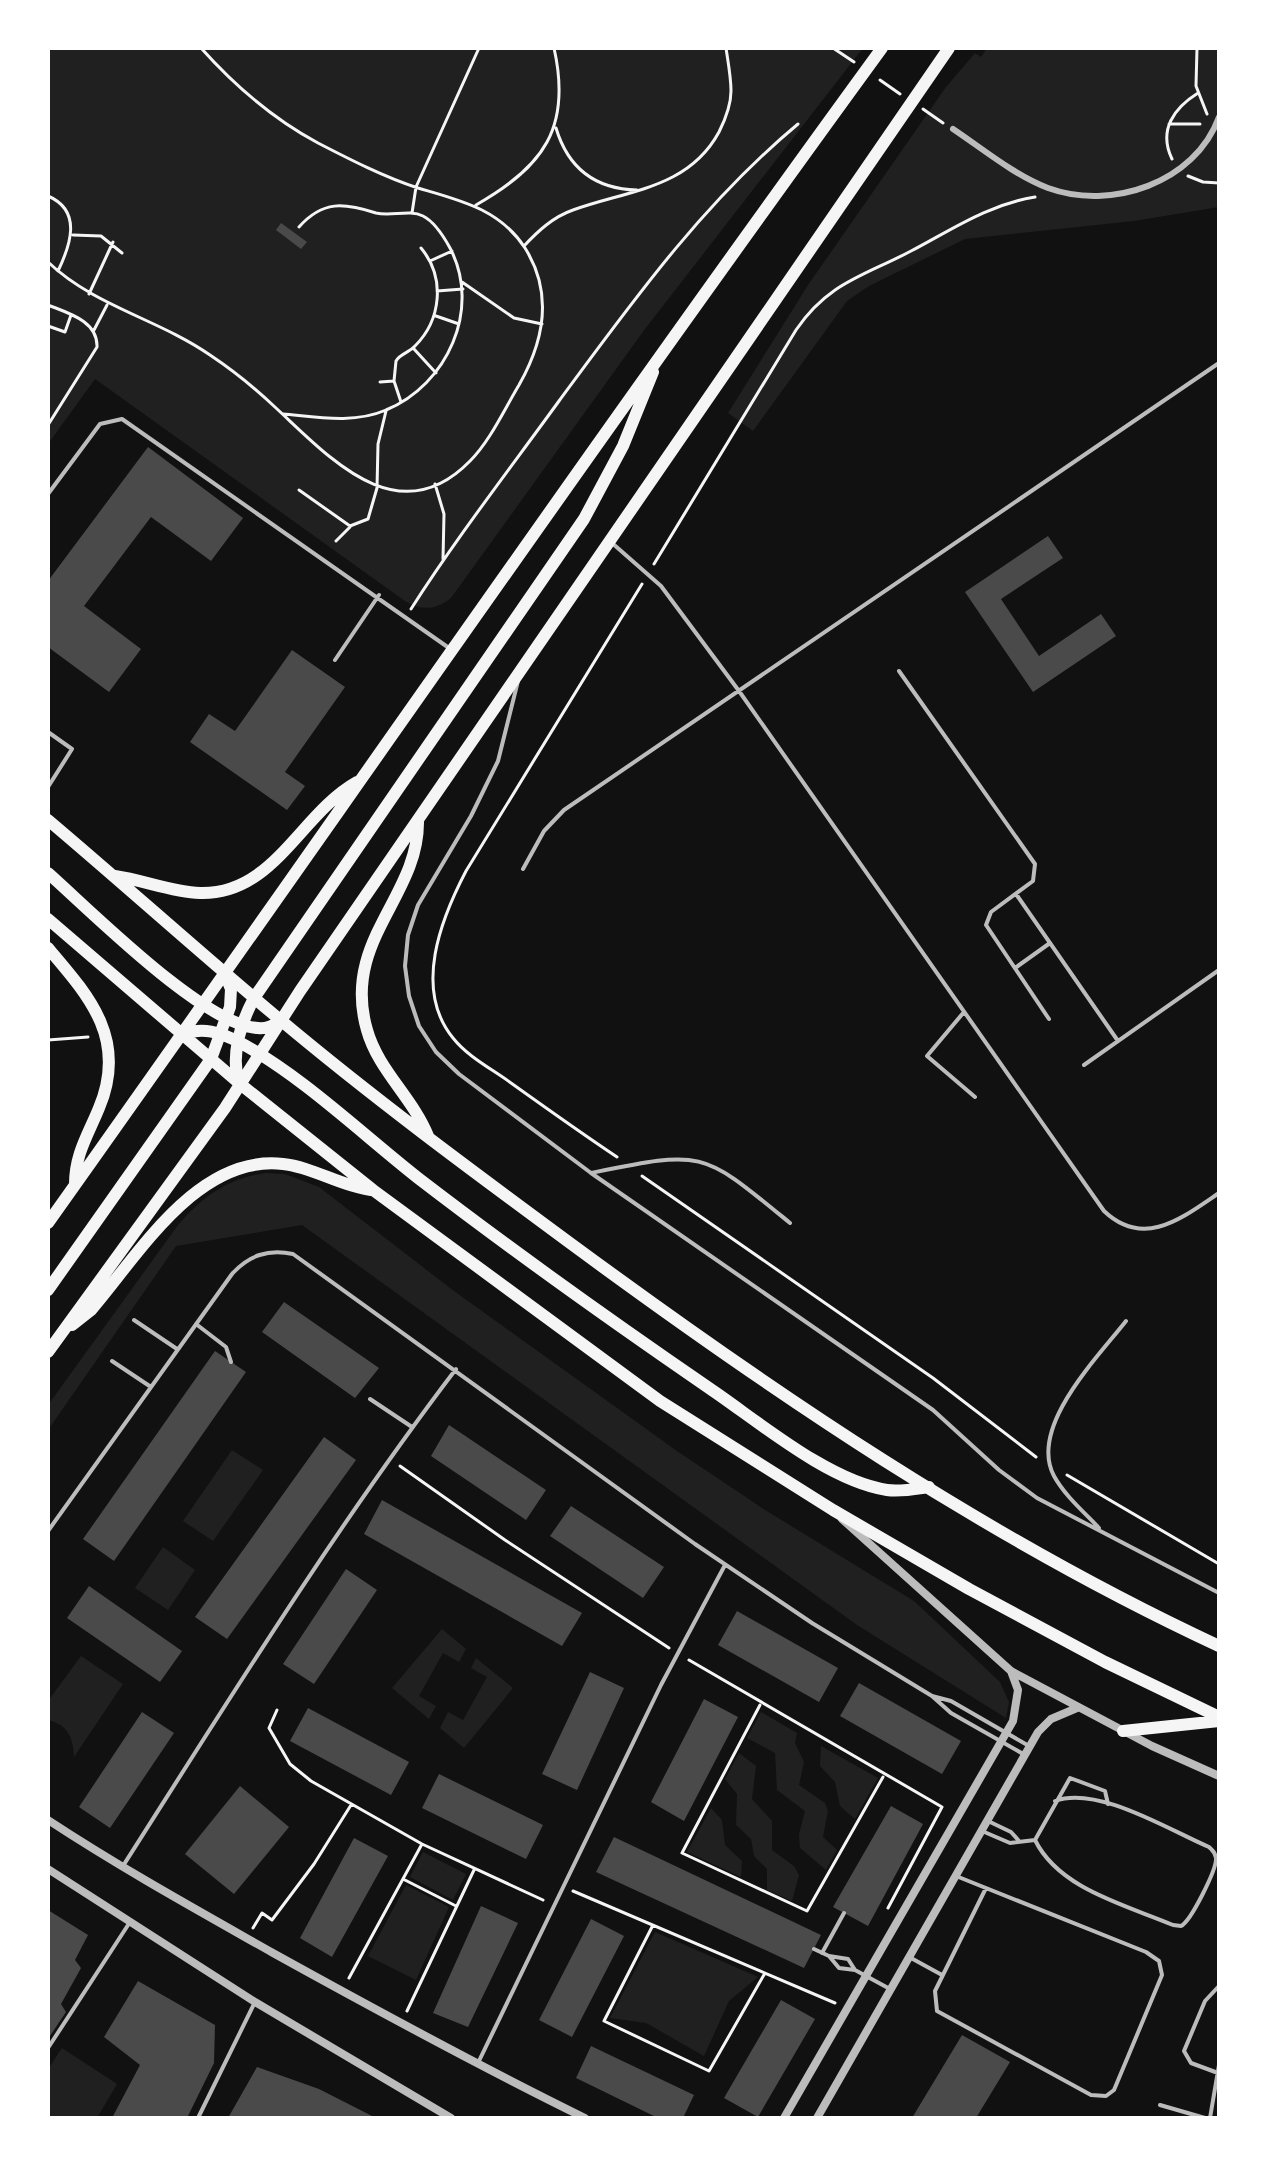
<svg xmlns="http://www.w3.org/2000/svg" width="1267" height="2166" viewBox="0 0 1267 2166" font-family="Karla,sans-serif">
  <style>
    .green { fill: #202020 }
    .building { fill: #4a4a4a }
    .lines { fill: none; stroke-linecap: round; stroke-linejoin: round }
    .path { stroke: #f5f5f5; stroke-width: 3 }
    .service { stroke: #bcbcbc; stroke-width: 4 }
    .pedestrian { stroke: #bcbcbc; stroke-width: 6 }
    .minor { stroke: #bcbcbc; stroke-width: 8 }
    .primary { stroke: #f5f5f5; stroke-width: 12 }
  </style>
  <rect width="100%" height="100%" fill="#111"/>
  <path class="green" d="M48,48h815l-218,281 -194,269c-15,12 -30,13 -46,3l-310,-222 -47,65z
    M987,48h232v159l-85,14 -169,18 -96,47 -22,15 -94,130 -25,-18 80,-128 138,-198 29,-34 6,4z
    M266,1173l19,1 34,13 135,104 223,160 88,59 149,91 86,81 9,20 -3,16 -149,-93 -555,-400 -126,21 -128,184v-25l130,-180c25,-29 50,-47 88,-52z
    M232,1450l31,20 -50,71 -30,-20z
    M163,1547l32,23 -27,40 -33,-22z
    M442,1629l24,20 -7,13 -16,-9 -24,43 17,10 -7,13 -37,-31z
    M81,1656l42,28 -49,73c-1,-20 -6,-32 -26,-37v-19z
    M476,1658l37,30 -49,60 -24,-20 8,-16 15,8 24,-43 -16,-9z
    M761,1712l36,21 -2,10 9,19 -5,23 26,18 3,8 -5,26 14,13 -11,20 -26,-22 -1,-14 6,-23 -28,-21 -2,-37 -28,-15z
    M821,1746l57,32 -23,41 -15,-13 -5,-24 -15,-16z
    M739,1753l17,13 -4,33 20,22v29l22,16 5,9 -7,26 -25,-11v-21l-13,-13 -3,-17 -15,-14 1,-31 -12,-15z
    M711,1808l11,12 3,25 17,16 -1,16 -54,-25z
    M423,1852l43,22 -13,26 -43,-23z
    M406,1885l43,22 -33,73 -48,-24z
    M655,1932l103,45 -29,24 -25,55 -58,-33 -36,-5z
    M62,2048l55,36 -20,34h-49v-49z"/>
  <path class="building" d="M281,223l26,19 -6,7 -25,-19z
    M148,447l95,71 -32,43 -60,-44 -67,89 57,43 -32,43 -61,-45v-66z
    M1048,536l15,22 -62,41 38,57 62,-42 15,22 -83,56 -68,-100z
    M292,650l53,37 -60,85 20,14 -18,24 -97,-68 19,-28 26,17z
    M284,1302l95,66 -24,30 -93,-66z
    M215,1351l31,21 -132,189 -31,-22z
    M449,1425l97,65 -20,30 -95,-64z
    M324,1437l32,23 -129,179 -32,-22z
    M382,1500l200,113 -20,33 -198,-112z
    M571,1506l93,61 -21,31 -93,-62z
    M346,1569l31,21 -63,94 -31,-20z
    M89,1586l93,65 -22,31 -93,-64z
    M737,1611l101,57 -19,34 -101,-57z
    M590,1672l34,16 -47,102 -35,-16z
    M859,1683l102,58 -19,33 -102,-58z
    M704,1699l34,18 -54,104 -33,-19z
    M308,1708l101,54 -18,33 -101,-54z
    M142,1712l32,21 -64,95 -31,-21z
    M439,1774l104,51 -17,34 -104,-51z
    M240,1786l49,41 -55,67 -49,-40z
    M891,1806l32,18 -55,102 -35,-19z
    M614,1837l207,98 -17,33 -208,-96z
    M354,1838l34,18 -56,101 -32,-19z
    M481,1906l37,17 -50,104 -35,-14z
    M48,1910l40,25 -13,25 6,8 -20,36 5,8 -18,27z
    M591,1919l33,17 -52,101 -33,-17z
    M138,1981l77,44 -1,38 -27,55h-75l28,-53 -36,-28z
    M781,2000l34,19 -57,98 -34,-19z
    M962,2035l48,27 -34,56h-64z
    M591,2046l103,49 -11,23h-25l-82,-40z
    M257,2067l62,22 57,29h-148z"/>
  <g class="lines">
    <path class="path" d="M833,48l21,14
      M1197,48l-1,38 11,28
      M880,80l20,14
      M923,109l20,14
      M1169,124h31
      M556,128c12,40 39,61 81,62
      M1172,159c-14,-29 2,-51 26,-66
      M1188,176l15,6 16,1
      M48,196c35,15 22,50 10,75
      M476,205c67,-38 96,-77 78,-157
      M412,213l4,-26 63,-139
      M73,235l28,1 21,17
      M524,246c14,-15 29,-29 49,-36 55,-20 115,-21 146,-78 6,-12 12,-28 12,-41 0,-14 -3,-29 -5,-43
      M430,261l22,-10
      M48,262c46,44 110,57 162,93 24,16 45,33 66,53 53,49 122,127 194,53 20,-20 34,-51 49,-76 25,-44 35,-91 6,-137 -25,-39 -66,-48 -107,-60 -34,-11 -69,-29 -100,-45 -45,-24 -83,-57 -117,-95
      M462,282l52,36 28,6
      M437,291l26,-2
      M89,294l24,-52
      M48,305c20,8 50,16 49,42l-49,78
      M436,316l23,8
      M48,326l17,6 6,-17
      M94,330l13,-25
      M414,349l22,24
      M380,382l14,-1
      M401,402l-7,-21 2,-20c5,-8 13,-8 19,-15 26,-26 31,-68 6,-98
      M283,414c34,3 71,10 103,-4 61,-25 96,-101 64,-162 -6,-11 -15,-26 -27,-32 -14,-7 -32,1 -47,-3 -32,-10 -53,-13 -77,14
      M435,484l9,30 -1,45
      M299,490l51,36 18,-7 9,-31 1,-44 8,-33
      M336,541l14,-14
      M654,564l142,-234c33,-48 68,-54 115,-79 42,-22 76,-46 124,-54
      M411,609c46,-72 98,-139 148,-208 73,-99 144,-198 239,-277
      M48,1040l40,-3
      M617,1157c-36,-24 -71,-49 -106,-74 -19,-14 -43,-26 -58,-45 -40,-49 -12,-119 13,-167l176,-287
      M642,1176l291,202 103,79
      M400,1466l105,74 164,108
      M1067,1475l152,89
      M689,1660l253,147 -54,101
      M760,1705l-78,148 125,58 76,-134
      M277,1710l-8,18 21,36 21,17 111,63 121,56
      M403,1879l53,27
      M573,1891l262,112
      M653,1925l-49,96 105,50 56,-98
      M253,1928l9,-15 10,7 42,-56 37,-59
      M349,1978l73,-134
      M407,2011l67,-141"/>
    <path class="service" d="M48,494l52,-70 22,-5 327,229
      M612,543l49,43 78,105 365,520c40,38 78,7 115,-18
      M335,660l44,-65
      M899,671l136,193 -2,17 -42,31 -5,13 63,94
      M518,681l-20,80 -27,55 -53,89 -10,30 -3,31 4,30 10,30 17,26 23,22 132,99 342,237 66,60 38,28 182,95
      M48,732l24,17 -24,38
      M523,869l21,-38 20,-21 655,-447
      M1016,894l102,147
      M1015,968l35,-25
      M964,1012l-37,44 48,41
      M1084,1065l135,-95
      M591,1173c114,-23 110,-23 199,50
      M134,1320l43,29
      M196,1324l30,23 5,15
      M112,1361l39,26
      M370,1399l42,28
      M1099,1528c-15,-16 -34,-32 -45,-52 -26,-49 44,-119 72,-155
      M48,1531l184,-257c17,-19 36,-25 61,-20l402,290 117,79 120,73 19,17 74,42
      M932,1696l19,5 78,45
      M988,1821l23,11 8,9
      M982,1831l28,12 25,-3 35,-62 35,13 3,13
      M1035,1840c24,49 91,65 138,85l8,1c10,-5 36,-57 35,-68 -1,-6 -3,-7 -7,-11 -40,-17 -112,-62 -154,-46
      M123,1866c107,-168 212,-338 333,-497
      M956,1876l190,76 13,9 3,14 -48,115 -8,6 -15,-1 -154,-84 -2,-20 51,-103
      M814,1949l15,7 10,12 16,2
      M822,1953l22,-40
      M829,1956l19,3 7,11 35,19
      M911,1958l31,17
      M48,2048l82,-126
      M478,2063l183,-378 64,-120
      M1218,2073l-27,-10 -7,-12 21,-50 14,-15
      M1160,2105l45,13
      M198,2118l57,-116
      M1210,2118l9,-53"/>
    <path class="pedestrian" d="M953,129c30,20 61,46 95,59 63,23 147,-5 171,-71"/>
    <path class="minor" d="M842,1519l169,152 141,75 67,30
      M48,1820c73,48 149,90 225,133 103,57 206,113 312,165
      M48,1869l207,133 196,116
      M784,2118l229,-397 5,-31 -7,-19
      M817,2118l221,-386 13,-13 26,-11"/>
    <path class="primary" d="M48,820c77,65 152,133 230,198 94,79 193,152 292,225 205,151 417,295 649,403
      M418,821c1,76 -77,120 -51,209 11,40 46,68 61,106
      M48,873c43,38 157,153 210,155 9,1 16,-3 24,-7
      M115,876c28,4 57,16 85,17 74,2 100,-79 157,-111
      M48,919l191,164 134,107 287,211 173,109 136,79 136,73 114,55
      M48,948c41,48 80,91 51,160 -11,27 -24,46 -24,76
      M182,1034c22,-7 37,-2 57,8 63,34 123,92 179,136 95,73 192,142 291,210 49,33 119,93 178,102 14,2 28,-1 42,-3
      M239,1083c-9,-29 2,-60 15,-85l330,-479 39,-73 30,-74
      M48,1223c278,-391 551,-787 834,-1175
      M48,1290l163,-231 19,-52 1,-18 -6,-15
      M72,1325l19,-15c48,-56 107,-156 192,-146 30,3 57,22 88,26
      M48,1352l177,-244 75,-117 649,-943
      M1123,1731l96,-10"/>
  </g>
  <rect width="1267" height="2166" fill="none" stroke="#ffffff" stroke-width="100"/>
</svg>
